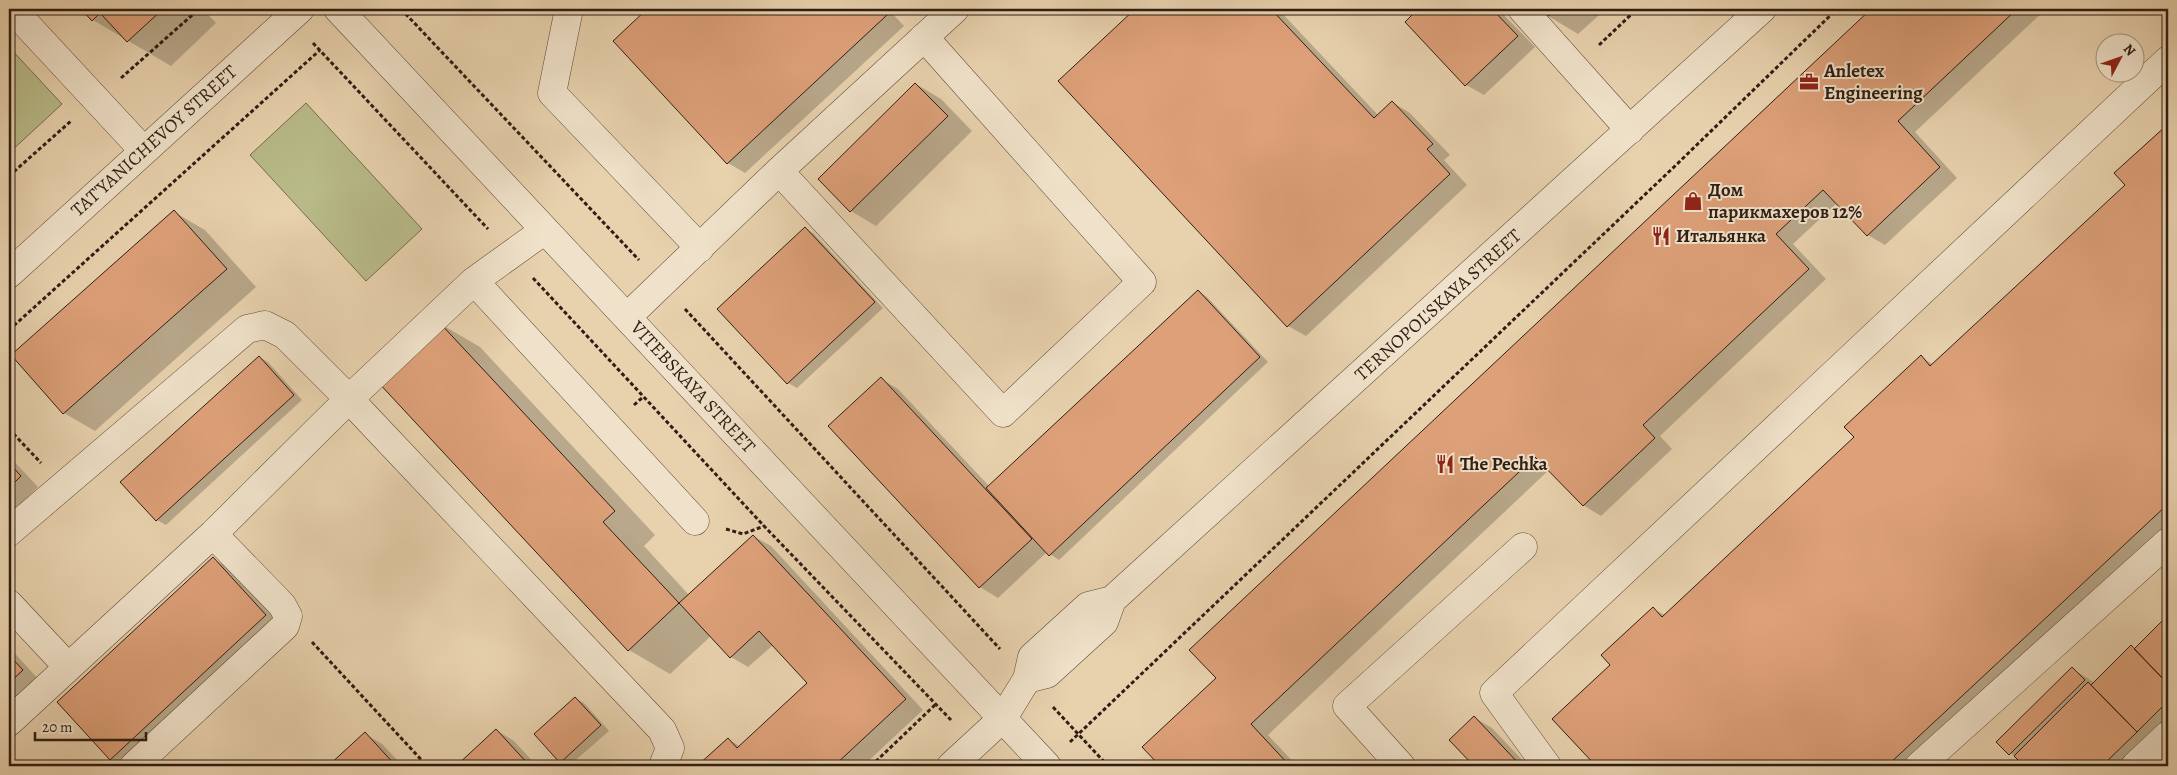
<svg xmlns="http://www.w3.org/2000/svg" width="2177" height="775" viewBox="0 0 2177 775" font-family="Alegreya,serif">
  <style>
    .green { fill: #b8bb89; stroke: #746c4e }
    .shadow { fill: #0003 }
    .building { fill: #dda079; stroke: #2f1d14 }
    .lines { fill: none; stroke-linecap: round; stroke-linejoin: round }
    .minor-casing { stroke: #5d4a3a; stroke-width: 29 }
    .path { stroke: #2f1d14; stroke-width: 3; stroke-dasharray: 4 2.5; stroke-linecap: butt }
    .minor { stroke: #f0e2ca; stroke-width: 28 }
    .labels { text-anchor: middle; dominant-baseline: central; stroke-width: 4; stroke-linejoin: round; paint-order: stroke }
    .poi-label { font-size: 19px; font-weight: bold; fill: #2f1d14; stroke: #f0e2ca; text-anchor: start }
    .street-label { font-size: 19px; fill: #2f1d14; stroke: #f0e2ca }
  </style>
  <rect width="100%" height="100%" fill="#e8d2ae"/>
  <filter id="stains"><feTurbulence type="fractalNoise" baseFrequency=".004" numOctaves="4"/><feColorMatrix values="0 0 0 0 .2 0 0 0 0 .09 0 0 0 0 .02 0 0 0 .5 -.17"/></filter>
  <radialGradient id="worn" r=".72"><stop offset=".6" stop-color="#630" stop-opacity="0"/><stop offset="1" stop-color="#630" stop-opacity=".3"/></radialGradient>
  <path class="green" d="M9,47l53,57 -53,49z
    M306,103l116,126 -56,52 -116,-126z"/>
  <path class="shadow" d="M83,9h120l13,14 -45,43 -78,-46z
    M649,9h239l16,17 -159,147 -17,-10 -114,-122z
    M1136,9h142l100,106 14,-13 18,11 40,42 -6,5 23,25 -161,151 -18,-10 -229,-245z
    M1420,9h78l37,38 -51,48 -18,-10 -60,-63z
    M1540,9h66l-28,25 -30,-18z
    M1872,9h174l-131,123 42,46 -72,67 -17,-10 -31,-32 -44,41 33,35 -166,157 12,13 -71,67 -18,-11 -34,-35 -281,265 29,31h-136l-17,-19 73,-69 -26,-28z
    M916,84l25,15 31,32 -96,95 -25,-15 -32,-32z
    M2167,126l1,404 -253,236h-317l-44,-47 57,-54 42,-56 12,6 191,-178 65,-80 13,8 193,-180z
    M174,212l31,18 51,57 -161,144 -31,-18 -51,-58z
    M805,228l9,6 69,74 -86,80 -9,-5 -69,-74z
    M1198,291l9,6 61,65 -209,198 -12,-8 -49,46 -18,-11 -150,-160 51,-48 17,10 91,97z
    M439,323l41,24 175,188 -11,11 45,49 64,-59 18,10 152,164 -60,56h-164l29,-27 13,8 68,-64 -36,-38 -25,22 -17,-10 -20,-21 -41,38 -41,-24z
    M259,357l9,5 34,38 -136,125 -9,-5z
    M9,456l29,31 -29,28z
    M213,559l31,17 52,57 -172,133 -13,-7z
    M2168,617v111l-27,38h-115l-28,-24 75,-73 22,14 36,-36 5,2z
    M9,647l31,34 -31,29z
    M575,698l9,5 25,28 -40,35 -8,-4z
    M1475,718l17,10 36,38h-52l-25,-26z
    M496,730l18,11 23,25h-79z
    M365,734l17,10 21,22h-74z"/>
  <path class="building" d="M81,9h82l-36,33 -27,-29 -8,8z
    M647,9h234l6,6 -160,149 -114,-123z
    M1135,9h136l103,109 18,-17 41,43 -6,5 23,25 -163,153 -229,-246z
    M1418,9h74l26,27 -53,50 -60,-64z
    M1539,9h17l-9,8z
    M1871,9h146l-119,112 42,46 -73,69 -44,-46 -47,44 33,35 -166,156 12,13 -72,68 -48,-49 -284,267 39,42h-130l-18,-19 74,-69 -27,-28z
    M915,83l33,33 -98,96 -32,-33z
    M2167,125l1,1v378l-281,262h-291l-44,-47 58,-54 -9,-10 52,-48 9,10 192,-180 -10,-10 77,-72 9,11 195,-181 -11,-12z
    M174,210l53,59 -164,145 -52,-59z
    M805,227l70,75 -88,82 -70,-75z
    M1198,290l62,67 -211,199 -63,-68z
    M439,322l176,189 -12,11 76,81 -51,48 -252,-271z
    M259,356l35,39 -138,126 -36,-39z
    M881,377l151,162 -53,49 -151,-162z
    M9,463l12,13 -12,12z
    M753,535l153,164 -72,67h-137l31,-28 9,10 70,-65 -48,-52 -29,27 -51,-55z
    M213,557l53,58 -156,145 -53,-58z
    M2168,615v69l-34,-35z
    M2131,645l37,39v17l-31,31 -46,-47z
    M9,655l14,15 -14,13z
    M2072,667l13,13 -76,75 -13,-13z
    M2088,682l49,50 -35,34h-78l-10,-10z
    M575,697l26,28 -41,38 -26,-29z
    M1474,716l47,50h-47l-25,-26z
    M496,729l34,37h-74z
    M365,732l31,34h-68z"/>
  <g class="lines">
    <g class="minor-casing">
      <path id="minor" d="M12,9l132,142
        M338,9l709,757
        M569,9l-17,84 148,155
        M1522,9l108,121
        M779,171l224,242 139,-131 -218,-245
        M9,274l291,-265
        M474,281l221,240
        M627,317l152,-146 176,-162
        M9,532l238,-203 18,-4 20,10 64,64 313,331 8,18 -7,18
        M9,604l59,63
        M1027,679l20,-5 57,-52 8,-22 650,-591
        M9,722l204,-188 136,-135 125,-118 71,-51
        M134,766l151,-140 3,-10 -6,-11 -69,-71
        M951,766l52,-48 24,-39 5,-22 56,-51 24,-6
        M1401,766l-54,-60 176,-159
        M1547,766l-53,-73 674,-633
        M1919,766l249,-224
        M2135,766l33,-31"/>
    </g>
    <path class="path" d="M401,9l238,251
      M313,43l175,186
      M1599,45l38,-36
      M121,78l78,-69
      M9,176l62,-55
      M533,278l231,248 187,194
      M685,309l315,340
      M9,330l311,-280
      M634,405l9,-8
      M9,429l32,34
      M726,529l17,5 21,-8
      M312,642l115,124
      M1053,707l55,59
      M1070,742l605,-576 162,-157
      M871,766l65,-62"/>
    <use href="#minor" class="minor"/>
  </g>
  <defs>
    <g id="office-bare" transform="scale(1.5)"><path d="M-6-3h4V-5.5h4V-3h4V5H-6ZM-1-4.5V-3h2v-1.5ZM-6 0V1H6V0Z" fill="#8f2418" stroke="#f0e2ca" stroke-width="2.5" paint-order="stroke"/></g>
    <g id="shop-bare" transform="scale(1.5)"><path d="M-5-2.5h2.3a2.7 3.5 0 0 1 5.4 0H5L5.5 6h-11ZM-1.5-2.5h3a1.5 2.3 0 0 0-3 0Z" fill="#8f2418" stroke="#f0e2ca" stroke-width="2.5" paint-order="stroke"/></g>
    <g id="restaurant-bare" transform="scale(1.5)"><path d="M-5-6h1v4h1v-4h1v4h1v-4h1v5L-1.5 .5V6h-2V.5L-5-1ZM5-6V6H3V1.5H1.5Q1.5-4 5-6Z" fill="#8f2418" stroke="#f0e2ca" stroke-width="2.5" paint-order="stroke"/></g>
  </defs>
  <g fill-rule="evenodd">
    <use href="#office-bare" x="1809" y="82"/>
    <use href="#shop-bare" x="1693" y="201"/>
    <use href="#restaurant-bare" x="1661" y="236"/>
    <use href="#restaurant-bare" x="1445" y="464"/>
  </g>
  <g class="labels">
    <g class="poi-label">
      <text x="1824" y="71">Anletex<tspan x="1824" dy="22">Engineering</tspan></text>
      <text x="1708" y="190">Дом<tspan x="1708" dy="22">парикмахеров 12%</tspan></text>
      <text x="1676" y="236">Итальянка</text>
      <text x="1460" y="464">The Pechka</text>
    </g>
    <g class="street-label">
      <text transform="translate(154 141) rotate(-42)">TAT'YANICHEVOY STREET</text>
      <text transform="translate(1438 305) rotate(-42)">TERNOPOL'SKAYA STREET</text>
      <text transform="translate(693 387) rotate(47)">VITEBSKAYA STREET</text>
    </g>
  </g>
  <rect width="2177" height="775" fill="none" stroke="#e8d2ae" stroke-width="30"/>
  <rect x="10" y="10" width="2157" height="755" fill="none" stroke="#2f1d14" stroke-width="2.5"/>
  <rect x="15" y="15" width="2147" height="745" fill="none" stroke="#2f1d14"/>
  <g transform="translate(2120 58) rotate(49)"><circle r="24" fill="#f0e2ca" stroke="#a39381"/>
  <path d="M0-4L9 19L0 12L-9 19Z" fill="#8f2418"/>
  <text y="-8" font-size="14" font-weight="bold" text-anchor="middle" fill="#2f1d14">N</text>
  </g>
  <path d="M35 732v8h111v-8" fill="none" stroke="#2f1d14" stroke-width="2.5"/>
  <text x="42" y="732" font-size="15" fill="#2f1d14" stroke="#f0e2ca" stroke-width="4" paint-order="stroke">20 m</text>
  <rect width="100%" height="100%" filter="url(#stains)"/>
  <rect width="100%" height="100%" fill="url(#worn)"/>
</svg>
